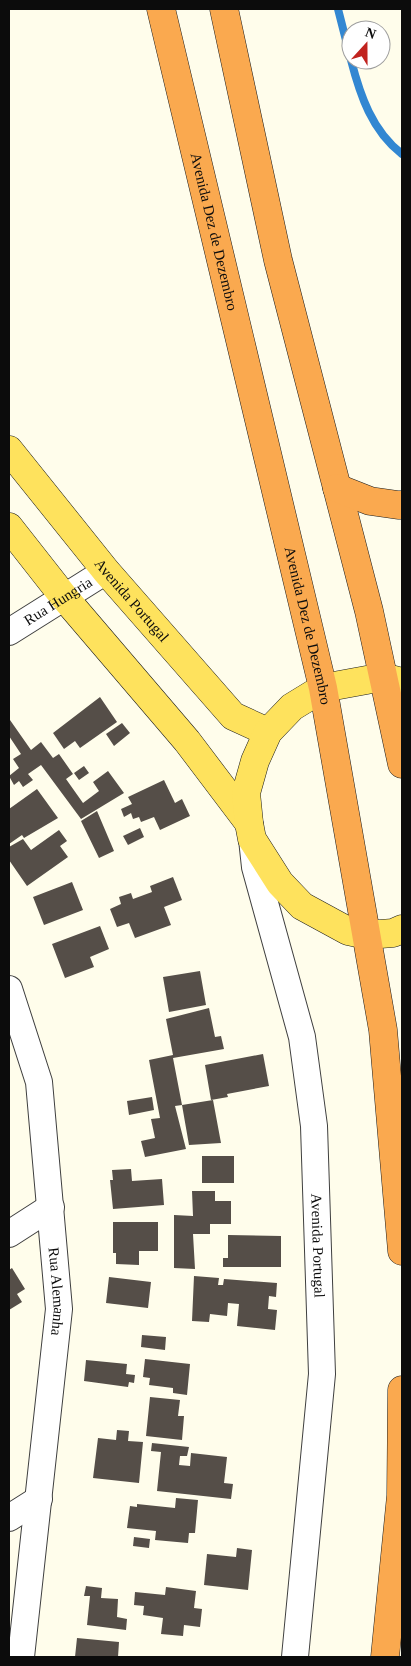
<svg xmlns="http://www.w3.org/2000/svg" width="411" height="1666" viewBox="0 0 411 1666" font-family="Georgia,serif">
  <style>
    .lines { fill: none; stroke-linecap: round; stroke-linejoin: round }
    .stream { stroke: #3287d2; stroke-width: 8 }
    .building { fill: #554e48 }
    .minor-casing { stroke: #3f3f3f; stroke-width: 28 }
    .major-casing { stroke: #1d1d1d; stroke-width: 29 }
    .highway-casing { stroke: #1d1d1d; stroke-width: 29 }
    .minor { stroke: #fff; stroke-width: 26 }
    .major { stroke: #fee25d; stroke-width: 28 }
    .highway { stroke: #faa94f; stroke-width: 28 }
    .labels { text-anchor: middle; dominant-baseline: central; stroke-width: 5; stroke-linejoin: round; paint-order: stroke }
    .street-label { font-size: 15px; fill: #0c0c0c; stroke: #fff }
  </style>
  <rect width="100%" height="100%" fill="#fffdeb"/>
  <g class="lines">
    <path class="stream" d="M338,9l13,51
      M351,60c9,35 21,71 51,94"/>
  </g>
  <path class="building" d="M100,697l17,25 -37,26 -5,-7 -11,8 -11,-16z
    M10,720l21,30 10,-8 12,16 6,-4 14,20 -7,5 17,24 16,-12 -6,-9 15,-11 16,22 -43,26 -40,-54 -13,9 5,6 -10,7 -4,-6 -5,4 -5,-9 10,-8 -6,-9 8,-5 -12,-18v-15z
    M122,723l8,10 -16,13 -8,-12z
    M84,766l5,7 -10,7 -5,-7z
    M164,780l11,23 7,-4 8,17 -30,14 -6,-13 -13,5 -2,-5 -6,2 -2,-6 -7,4 -3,-8 11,-5 -4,-7z
    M37,789l21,29 -34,20 -2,-3 -13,9v-35z
    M97,811l17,40 -15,7 -18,-37z
    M140,828l4,9 -16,8 -5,-9z
    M59,830l8,11 -7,5 8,11 -41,29 -18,-26v-13l14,-8 8,11z
    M173,877l9,23 -18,7 7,18 -36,13 -6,-15 -12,4 -7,-18 11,-5 -2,-7 12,-4 2,6 19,-7 -2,-6z
    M72,882l11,28 -39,15 -11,-28z
    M100,926l9,23 -19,8 4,10 -29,11 -13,-34z
    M200,971l6,34 -37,7 -6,-35z
    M209,1008l6,29 6,-1 3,13 -51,9 9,47 -7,1 11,43 -41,8 -4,-16 14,-3 -4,-19 9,-1 -11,-58 24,-5 -7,-36z
    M263,1054l6,32 -42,8 1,3 -17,3 -6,-35z
    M152,1097l2,13 -25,5 -2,-14z
    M213,1100l8,43 -32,2 -7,-40z
    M202,1156h32v27h-32z
    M131,1169l1,12 30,-2 2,26 -51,4 -3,-29h3l-1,-10z
    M192,1191h23v10h16v23h-21v10h-17l2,35 -21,-1v-53l19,1z
    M113,1222h45v29h-19v14l-23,-1v-11h-3z
    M228,1235l53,1v31h-58v-9h5z
    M12,1268l13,21 -8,5 5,8 -13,8v-40z
    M194,1276l25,2 -1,7h5l1,-6 53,4 -1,14 -7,-1 -1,13 9,1 -2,20 -38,-4 2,-22 -11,-1 -1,13 -17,-2 -1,8 -17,-1z
    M109,1277l42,5 -3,26 -42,-5z
    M142,1335l24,2 -1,13 -24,-3z
    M145,1359l45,5 -3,31 -14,-2v-5l-24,-3 1,-7 -7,-1z
    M86,1360l41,4 -1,10 9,1 -1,8 -5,-1 -1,5 -44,-6z
    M150,1397l30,3 -2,16h6l-2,24 -36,-4z
    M117,1430l12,1 -1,10 15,1 -4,41 -46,-5 5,-40 18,2z
    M152,1443l37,4 -2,9h-7l-1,9 11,1 1,-13 36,4 -3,26 9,1 -2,15 -74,-8 4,-39 -10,-1z
    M176,1498l22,2 -3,33h-6l-1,10 -33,-3 1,-9 -29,-3 3,-22 7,1v-3l38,4z
    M134,1537l16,2 -1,9 -16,-2z
    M237,1548l15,2 -4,40 -44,-5 3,-31 29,3z
    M86,1586l16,2 -1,10 17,1 -1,18 10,2 -1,11 -39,-5 3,-29h-6z
    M166,1587l30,4 -2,17 8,1 -2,18 -16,-2 -1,11 -22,-2 2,-16 -20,-3 1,-9 -10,-1 1,-13 30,3z
    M77,1638l42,4 -1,15h-43z"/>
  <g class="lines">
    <g class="minor-casing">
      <g id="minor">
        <path id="s1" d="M9,632l97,-61"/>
        <path id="s2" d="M252,839l3,28 47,170 12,89 8,248 -27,283"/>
        <path id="s3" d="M9,989l30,93 20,227 -38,348"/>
        <path d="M9,1234l42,-27"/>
        <path d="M9,1518l30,-19"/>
      </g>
    </g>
    <g class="major-casing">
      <g id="major">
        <path id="s4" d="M9,450l97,121 127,145 35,16"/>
        <path d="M9,527l55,70 123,144 62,82"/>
        <path d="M402,682l-19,-5 -60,11 -31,19 -24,25 -13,29 -9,32 3,30 3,16 28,44 22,23 46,25 19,4 26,-2 9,-4"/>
      </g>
    </g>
    <g class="highway-casing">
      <g id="highway">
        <path id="s5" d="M161,9l162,679 60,342 19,221"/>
        <path d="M224,9l54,251 91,351 33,153"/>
        <path d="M337,488l33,13 28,4h4"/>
        <path d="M385,1657l16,-161 1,-106"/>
      </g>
    </g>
    <use href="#minor" class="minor"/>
    <use href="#major" class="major"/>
    <use href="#highway" class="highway"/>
  </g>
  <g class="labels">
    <g class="street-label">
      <text stroke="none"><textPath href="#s5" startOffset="229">Avenida Dez de Dezembro</textPath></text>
      <text stroke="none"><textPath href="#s4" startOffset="194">Avenida Portugal</textPath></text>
      <text stroke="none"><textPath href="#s1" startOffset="58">Rua Hungria</textPath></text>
      <text stroke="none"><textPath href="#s5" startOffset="634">Avenida Dez de Dezembro</textPath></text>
      <text stroke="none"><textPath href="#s2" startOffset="414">Avenida Portugal</textPath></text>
      <text stroke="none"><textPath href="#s3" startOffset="308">Rua Alemanha</textPath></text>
    </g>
  </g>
  <rect width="411" height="1666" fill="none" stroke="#0c0c0c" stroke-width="20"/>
  <g transform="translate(366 45) rotate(21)"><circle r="24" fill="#ffffff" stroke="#9e9e9e"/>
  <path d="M0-4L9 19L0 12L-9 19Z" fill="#c1231f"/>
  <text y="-8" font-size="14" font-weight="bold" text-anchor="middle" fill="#0c0c0c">N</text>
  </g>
</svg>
